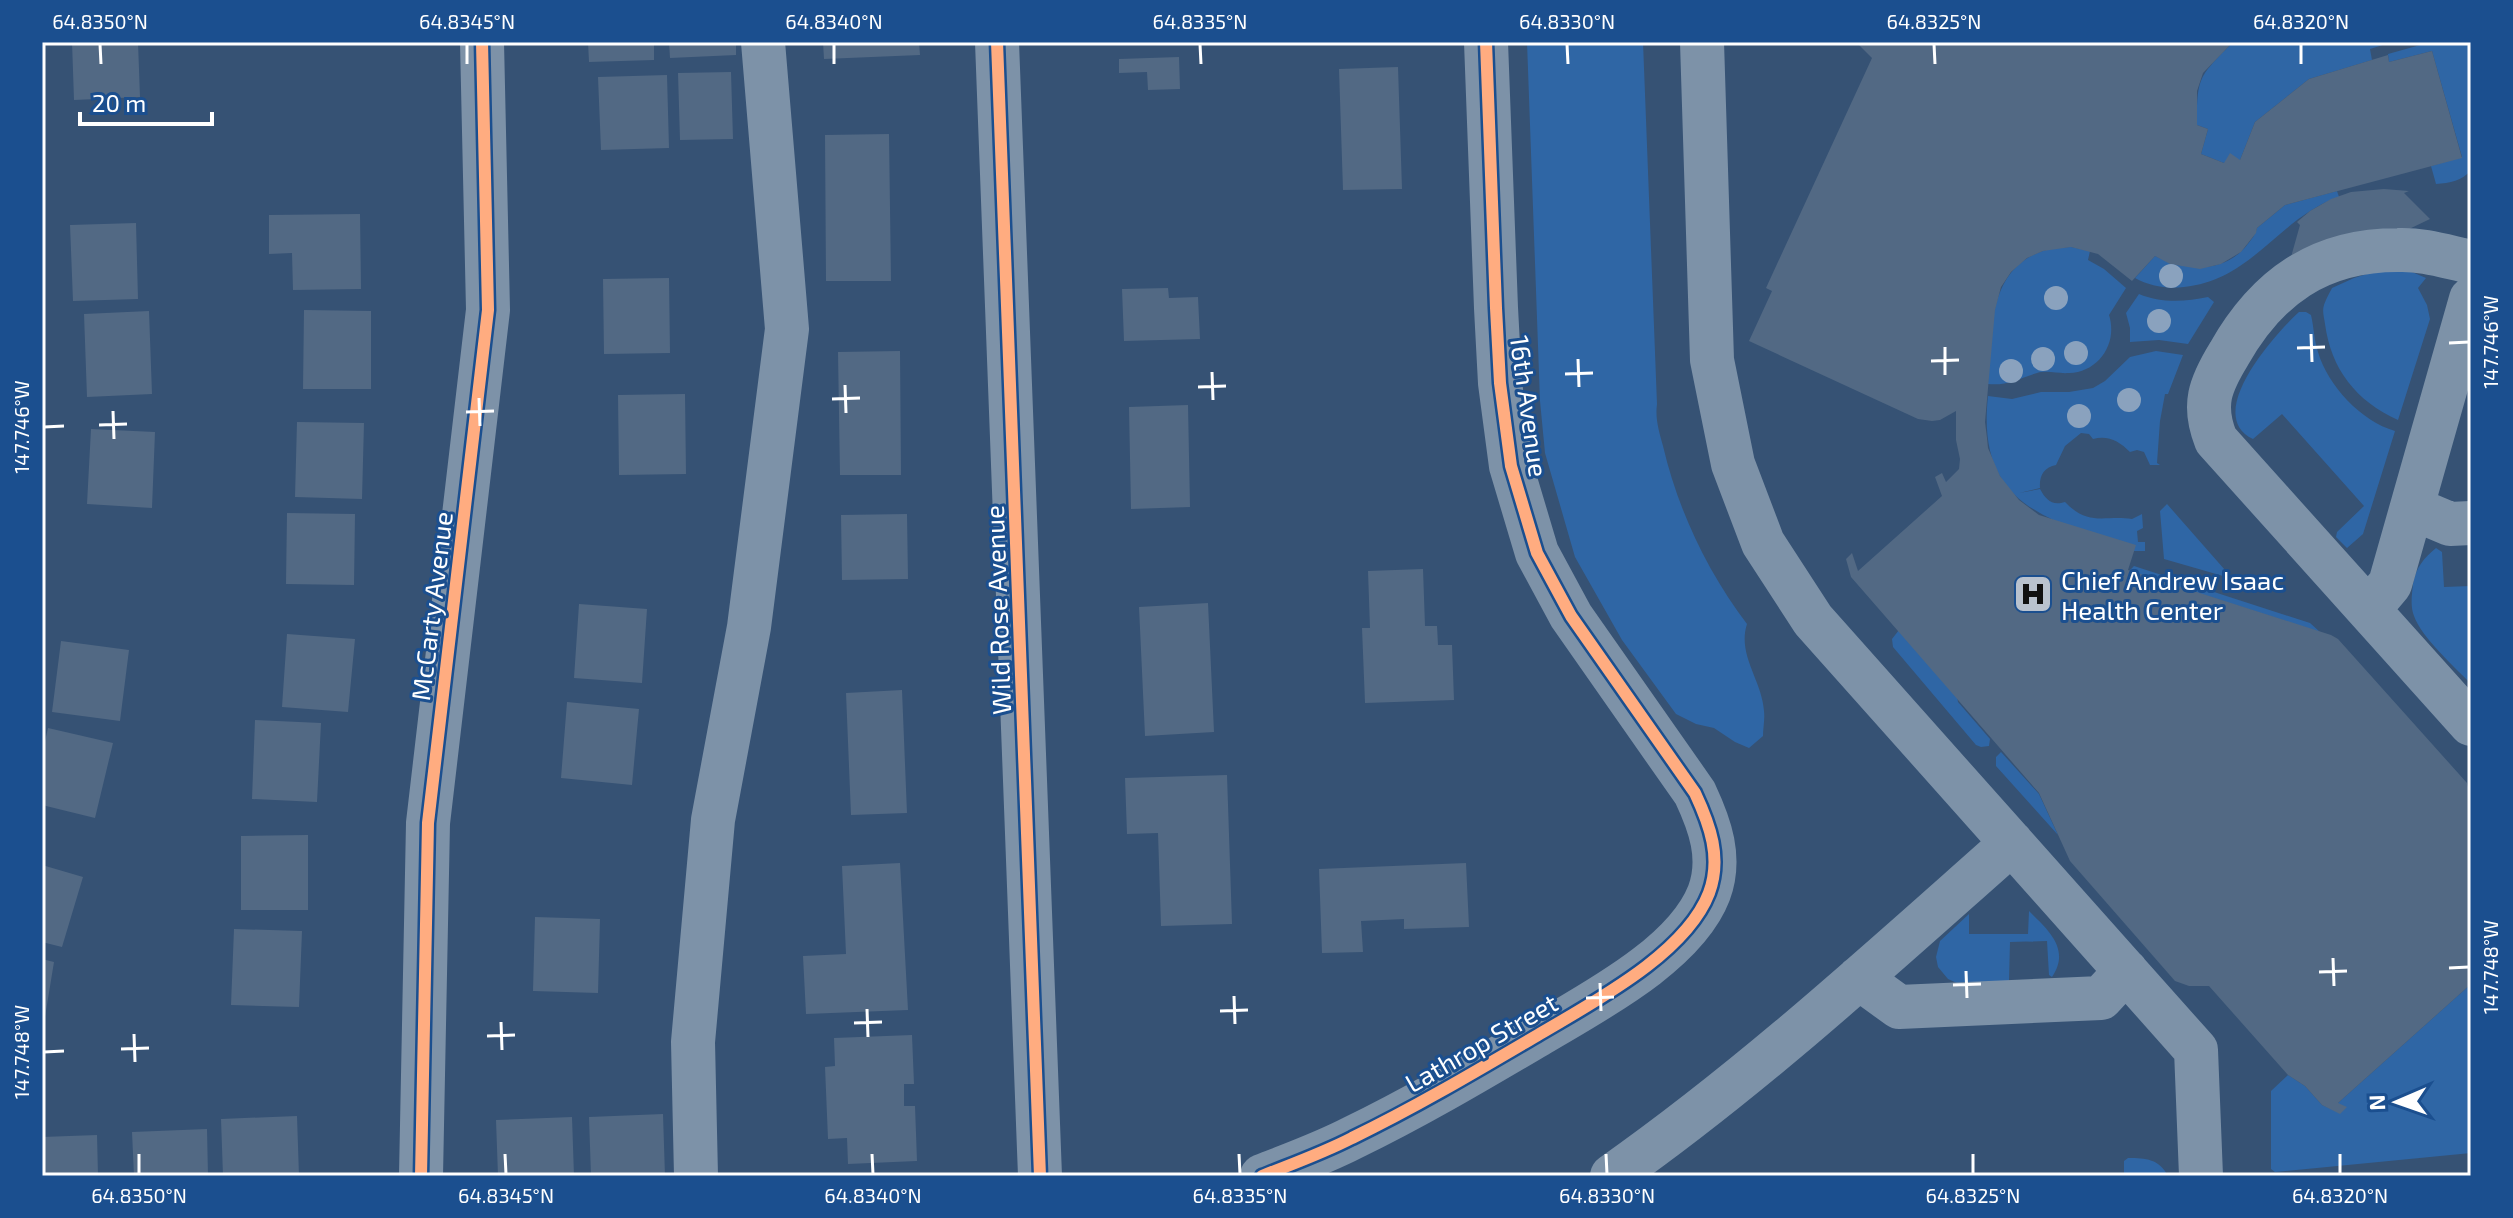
<svg xmlns="http://www.w3.org/2000/svg" width="2513" height="1218" viewBox="0 0 2513 1218" font-family="'Exo 2',sans-serif">
  <style>
    .green { fill: #2f66a5 }
    .building { fill: #526984 }
    .lines { fill: none; stroke-linecap: round; stroke-linejoin: round }
    .minor { stroke: #7d92a8; stroke-width: 44 }
    .cycleway-casing { stroke: #1b4f8f; stroke-width: 17 }
    .cycleway { stroke: #ffac80; stroke-width: 12 }
    .tree { fill: #8aa2be }
    .ticks { fill: none; stroke: #fff; stroke-width: 3 }
    .labels { text-anchor: middle; dominant-baseline: central; stroke-width: 6; stroke-linejoin: round; paint-order: stroke }
    .street-label { font-size: 26px; fill: #fff; stroke: #1b4f8f }
    .poi-label { font-size: 26px; fill: #fff; stroke: #1b4f8f; text-anchor: start }
    .neatline { fill: none; stroke: #fff; stroke-width: 3 }
    .ticks-label { font-size: 20px; text-anchor: middle; fill: #fff }
  </style>
  <rect width="100%" height="100%" fill="#365274"/>
  <path class="green" d="M1527,42h116l14,362c-2,15 2,27 6,42 15,64 44,125 84,178 -10,31 15,56 17,87 1,8 -1,17 -1,25l-14,12 -14,-6 -21,-14 -18,-4 -20,-10 -54,-74 -47,-83 -30,-104 -5,-52z
    M2233,42h153v2l-16,5 2,11 -63,19 -54,43 -15,38 -16,3 -23,-9 7,-25 -11,-4c0,-49 2,-48 36,-83z
    M2431,42h40v128c-9,11 -21,13 -35,14l-5,-18 31,-9 -30,-106 -43,11 -1,-8z
    M2337,191l2,6c-60,20 -86,83 -155,90 -17,2 -35,-1 -49,-9l20,-22c30,15 69,18 92,-11 5,-6 8,-10 10,-17l28,-23z
    M2071,247l19,4 -2,9 16,9 22,19 -17,27c9,28 -10,57 -40,58 -11,1 -21,-3 -32,0 -17,5 -30,13 -49,11 4,-48 -2,-111 52,-132 9,-4 21,-4 31,-5z
    M2386,268l19,1 21,9 -8,10 9,17 3,14 -32,101c-42,-19 -67,-51 -73,-96 -1,-7 -3,-13 -1,-19 2,-6 6,-13 8,-17l22,-10z
    M2139,294c21,9 46,8 69,3l6,5 -26,42 -29,-4 -29,2v-14l-4,-15z
    M2299,312h7l5,3c3,13 3,25 7,37 10,34 43,69 77,79l-32,103 -16,14 -11,-11 1,-5 27,-26 -82,-92 -29,25c-51,-24 23,-106 46,-127z
    M2156,351l27,4 -15,39h-3l-5,27 -3,42 3,2h-10l-6,-13 -7,-2 -7,2c-11,-11 -22,-17 -37,-13l-4,-5 -8,-1 -16,13 -9,19c-12,2 -17,11 -16,23l-21,5 21,-4c6,11 12,17 25,13 24,25 39,13 67,17l10,-5 1,14 -6,3 1,11h7v9h-11c-85,-33 -158,-43 -146,-155l24,3 29,-7h28l24,-4 12,-7 25,-24z
    M2167,504l58,66 -2,6 -59,-17 -4,-48z
    M2436,548l6,4 2,35 27,-1v98c-17,-18 -49,-46 -57,-68 -4,-10 -2,-22 -1,-32 3,-17 11,-26 23,-36z
    M2134,566l176,57 10,9 -191,-61z
    M1899,630l58,66 1,6 32,37 -1,7 -8,1 -5,-2 -83,-98 -1,-8z
    M2001,752l38,42 19,41 -62,-69v-9z
    M2029,911c19,19 42,38 23,66l-3,-2 -2,-34 -37,1 -1,40 -50,2 -11,-5 -10,-12 -2,-10 4,-16 29,-27v20h59z
    M2471,984v169l-196,19 -4,-3v-78l17,-16 17,11 17,19 18,8 -2,-10z
    M2128,1158c18,0 31,1 40,18h-44v-15z"/>
  <path class="building" d="M72,42h66l2,55 -66,3z
    M588,42h66v18l-65,2z
    M669,42h67v13l-66,3z
    M823,42h96l1,13 -96,4z
    M1856,42h377l-30,31 -6,18v34l11,4 -7,25 23,9 6,-10 10,7 15,-38 54,-43 79,-24 1,7 43,-11 30,107 -177,47 -28,23 -1,5 -15,19 -20,12 -21,5 -30,-5 -15,-8 -23,25 -34,-27 -27,-7 -28,4 -16,7 -16,14 -10,15 -6,23 -10,112 2,16 1,10 12,28 19,24 20,15 97,30 -8,25 203,65 7,4 129,144 4,18v183l-133,119 9,4 -7,7 -18,-9 -17,-19 -17,-11 -79,-89h-20l-14,-5 -105,-120 -31,-68 -188,-216 -5,-18 6,-6 6,18 84,-75 -7,-19 7,-4 4,9 13,-13 1,-10 -4,-19v-29l-16,9 -8,1 -14,-2 -169,-78 23,-50 -6,-3 106,-230z
    M1179,57l1,32 -32,1 -1,-18 -28,1v-14z
    M1398,67l4,122 -59,1 -4,-121z
    M731,72l2,67 -53,1 -2,-67z
    M667,75l2,73 -68,2 -3,-73z
    M889,134l2,147h-65l-1,-146z
    M2384,189l25,2 -5,2 26,26 -48,23 -91,15 9,-32 -3,-3 13,-11 21,-12 20,-7z
    M360,214l1,75 -68,1 -1,-37 -23,1v-39z
    M136,223l2,76 -65,2 -3,-76z
    M669,278l1,75 -66,1 -1,-75z
    M1168,288l1,10 29,-1 2,42 -76,2 -2,-52z
    M304,310l67,1v78h-68z
    M149,311l3,83 -65,3 -3,-83z
    M900,351l1,124h-61l-2,-123z
    M685,394l1,80 -67,1 -1,-80z
    M1188,405l2,102 -59,2 -2,-102z
    M297,422l67,1 -2,76 -67,-2z
    M91,429l64,3 -3,76 -65,-4z
    M287,513l68,1 -1,71 -68,-1z
    M907,514l1,65 -66,1 -1,-65z
    M1423,569l2,57h12l1,19h14l2,55 -89,3 -3,-75h8l-2,-57z
    M1208,603l6,129 -69,4 -6,-129z
    M579,604l68,5 -5,74 -68,-5z
    M287,634l68,5 -7,73 -66,-5z
    M61,641l68,9 -9,71 -68,-9z
    M902,690l5,123 -56,2 -5,-122z
    M567,702l72,7 -7,76 -71,-7z
    M255,720l66,3 -4,79 -65,-3z
    M48,728l65,15 -18,75 -53,-13v-50z
    M1227,775l5,149 -71,2 -3,-93 -31,1 -2,-56z
    M308,835v75h-67v-74z
    M900,863l8,147 -102,4 -3,-58 43,-2 -4,-88z
    M1466,863l3,64 -65,2v-10l-43,2 2,31 -41,1 -3,-84z
    M42,865l41,12 -21,70 -20,-5z
    M535,917l65,2 -2,74 -65,-2z
    M234,929l68,2 -3,76 -68,-2z
    M42,959l12,3 -10,61h-2z
    M912,1035l2,49h-10v22h11l2,55 -69,3 -1,-26 -19,1 -3,-72 10,-1 -1,-28z
    M663,1114l2,62h-74l-2,-59z
    M297,1116l2,60h-76l-2,-57z
    M572,1117l2,59h-76l-2,-56z
    M207,1129l1,47h-74l-2,-44z
    M97,1135l1,41h-56v-39z"/>
  <g class="lines">
    <path class="minor" d="M997,42l43,1134
      M1702,42l10,318 21,104 30,79 50,77 383,430 5,126
      M2471,262c-24,-5 -48,-13 -73,-12 -79,0 -131,37 -169,104 -19,31 -27,51 -13,86l255,284
      M2412,508l38,16 21,-1
      M2369,609l21,-25 81,-285
      M1859,978l40,29 202,-9 25,-27
      M421,1176l7,-353 60,-513 -6,-268
      M696,1176l-3,-134 20,-222 36,-193 38,-298 -24,-287
      M1262,1176c30,-12 61,-23 90,-38 66,-32 128,-69 191,-106 54,-32 143,-79 166,-139 13,-35 1,-68 -14,-100l-124,-177 -34,-63 -26,-87 -11,-83 -4,-75 -10,-266
      M1612,1176c142,-100 270,-218 400,-333"/>
    <g class="cycleway-casing">
      <path id="cycleway" d="M997,42l43,1134
        M421,1176l7,-353 60,-513 -6,-268
        M1262,1176c30,-12 61,-23 90,-38 66,-32 128,-69 191,-106 54,-32 143,-79 166,-139 13,-35 1,-68 -14,-100l-124,-177 -34,-63 -26,-87 -11,-83 -4,-75 -10,-266"/>
    </g>
    <use href="#cycleway" class="cycleway"/>
  </g>
  <g class="tree">
    <circle cx="2171" cy="276" r="12"/>
    <circle cx="2056" cy="298" r="12"/>
    <circle cx="2159" cy="321" r="12"/>
    <circle cx="2076" cy="353" r="12"/>
    <circle cx="2043" cy="359" r="12"/>
    <circle cx="2011" cy="371" r="12"/>
    <circle cx="2129" cy="400" r="12"/>
    <circle cx="2079" cy="416" r="12"/>
  </g>
  <path class="ticks" d="M100,44l1,20M467,44v20M834,44v20M1200,44l1,20M1567,44l1,20M1934,44l1,20M2301,44v20M2311,334l1,28M2449,343l20,-1M1945,347v28M2297,348l28,-1M1578,359l1,28M1931,361l28,-1M1212,372l1,28M1565,374l28,-1M845,385l1,28M1198,387l28,-1M479,398l1,28M832,399l28,-1M113,411l1,28M466,412l28,-1M99,425l28,-1M44,427l20,-1M2333,958l1,28M2449,968l20,-1M1966,971l1,27M2319,972l28,-1M1600,983l1,28M1953,985l28,-1M1234,996l1,28M1586,998l28,-1M867,1009l1,28M1220,1011l28,-1M501,1022l1,28M854,1023l28,-1M134,1034l1,28M487,1036l28,-1M121,1049l28,-1M44,1052l20,-1M139,1154v20M505,1154l1,20M872,1154l1,20M1239,1154l1,20M1606,1154l1,20M1973,1154v20M2340,1154v20"/>
  <defs>
    <g id="hospital-square" transform="scale(2)"><rect x="-9" y="-9" width="18" height="18" rx="4" fill="#b9c2ce" stroke="#1b4f8f"/><path d="M-5-5h3v3.5h4V-5h3V5h-3V1.5h-4V5h-3Z" fill="#111"/></g>
  </defs>
  <g fill-rule="evenodd">
    <use href="#hospital-square" x="2033" y="594"/>
  </g>
  <g class="labels">
    <g class="street-label">
      <text transform="translate(1530 406) rotate(82)">16th Avenue</text>
      <text transform="translate(431 606) rotate(-83)">McCarty Avenue</text>
      <text transform="translate(997 610) rotate(-92)">Wild Rose Avenue</text>
      <text transform="translate(1481 1042) rotate(-30)">Lathrop Street</text>
    </g>
    <g class="poi-label">
      <text x="2061" y="579">Chief Andrew Isaac<tspan x="2061" dy="30">Health Center</tspan></text>
    </g>
  </g>
  <rect width="2513" height="1218" fill="none" stroke="#1b4f8f" stroke-width="88"/>
  <g transform="translate(2397 1102) rotate(268)" stroke="#1b4f8f" stroke-width="6" paint-order="stroke">
  <path d="M0-6L14 30L0 20L-14 30Z" fill="#ffffff"/>
  <text y="-12" font-size="22" font-weight="bold" text-anchor="middle" fill="#ffffff">N</text>
  </g>
  <path d="M80 112v12h132v-12" fill="none" stroke="#ffffff" stroke-width="4"/>
  <text x="92" y="112" font-size="24" fill="#ffffff" stroke="#1b4f8f" stroke-width="6" paint-order="stroke">20 m</text>
  <rect x="44" y="44" width="2425" height="1130" class="neatline"/>
  <g class="ticks-label">
    <text x="100" y="29">64.8350°N</text>
    <text x="467" y="29">64.8345°N</text>
    <text x="834" y="29">64.8340°N</text>
    <text x="1200" y="29">64.8335°N</text>
    <text x="1567" y="29">64.8330°N</text>
    <text x="1934" y="29">64.8325°N</text>
    <text x="2301" y="29">64.8320°N</text>
    <text transform="translate(2491 342) rotate(-90)" y="7">147.746°W</text>
    <text transform="translate(22 427) rotate(-90)" y="7">147.746°W</text>
    <text transform="translate(2491 967) rotate(-90)" y="7">147.748°W</text>
    <text transform="translate(22 1052) rotate(-90)" y="7">147.748°W</text>
    <text x="139" y="1203">64.8350°N</text>
    <text x="506" y="1203">64.8345°N</text>
    <text x="873" y="1203">64.8340°N</text>
    <text x="1240" y="1203">64.8335°N</text>
    <text x="1607" y="1203">64.8330°N</text>
    <text x="1973" y="1203">64.8325°N</text>
    <text x="2340" y="1203">64.8320°N</text>
  </g>
</svg>
